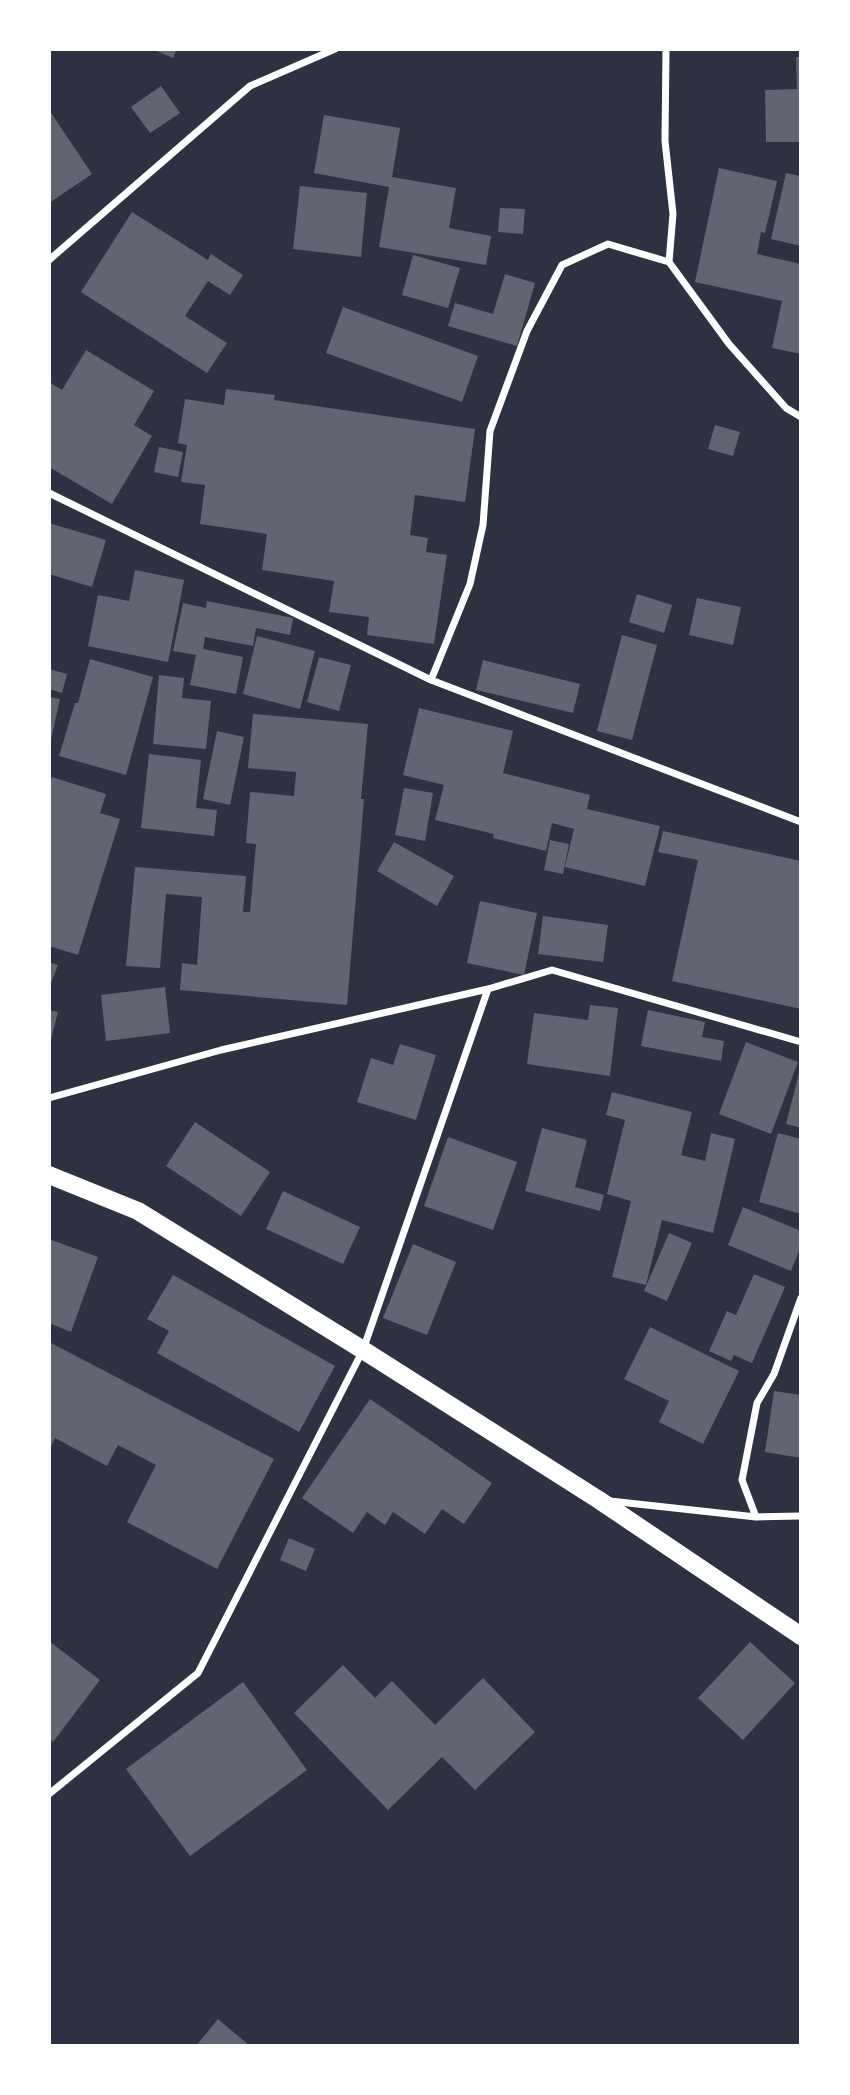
<svg xmlns="http://www.w3.org/2000/svg" width="850" height="2095" viewBox="0 0 850 2095" font-family="'DM Sans',sans-serif">
  <style>
    .building { fill: #626471 }
    .lines { fill: none; stroke-linecap: round; stroke-linejoin: round }
    .minor { stroke: #fff; stroke-width: 7 }
    .primary { stroke: #fff; stroke-width: 18 }
  </style>
  <rect width="100%" height="100%" fill="#2d3142"/>
  <path class="building" d="M152,49h25l-4,9z
    M796,57h5v85h-35l-1,-52 32,-1z
    M161,86l19,27 -30,20 -19,-26z
    M49,110l43,64 -43,29z
    M324,115l76,13 -8,49 64,11 -7,40 42,8 -5,29 -107,-18 10,-60 -75,-14z
    M719,168l58,13 -12,52 -4,-1 -4,22 44,10v90l-29,-6 10,-47 -87,-19z
    M786,173l15,3v70l-30,-7z
    M300,186l67,7 -6,64 -68,-8z
    M500,208l25,1 -2,25 -25,-2z
    M132,212l76,48 3,-6 32,21 -13,20 -22,-14 -23,35 42,27 -20,30 -126,-81z
    M413,255l47,13 -12,40 -46,-13z
    M505,274l30,9 -18,63 -69,-20 7,-23 38,11z
    M343,307l135,49 -16,46 -136,-49z
    M86,350l68,41 -20,34 18,11 -40,68 -63,-37v-85l13,8z
    M226,389l49,6 -1,5 201,29 -10,73 -50,-7 -5,40 18,3 -2,14 21,3 -13,89 -67,-9 2,-18 -40,-5 5,-31 -72,-11 5,-36 -67,-10 5,-39 -24,-3 6,-37 -9,-2 7,-44 39,6z
    M715,425l25,7 -7,24 -25,-7z
    M159,447l24,5 -5,25 -24,-5z
    M49,523l57,17 -14,47 -43,-13z
    M135,570l49,10 -16,82 -80,-16 10,-51 31,6z
    M637,594l35,11 -8,28 -35,-11z
    M697,598l44,9 -8,38 -44,-10z
    M207,601l86,17 -3,17 -34,-7 -3,18 -48,-9 -2,12 40,8 -7,37 -46,-9 6,-30 -23,-4 10,-48 23,5z
    M622,635l35,10 -25,95 -35,-9z
    M257,636l58,15 -15,58 -57,-15z
    M319,657l32,8 -12,46 -32,-9z
    M90,659l63,18 -27,98 -67,-19 16,-53h3z
    M483,660l97,24 -7,29 -97,-23z
    M49,669l18,5 -5,19 -13,-4z
    M159,675l25,3 -2,20 29,3 -5,48 -53,-5z
    M49,697l11,2 -10,45h-1z
    M419,708l94,23 -10,42 87,22 -3,14 73,17 -15,60 -80,-19 9,-38 -22,-6 -6,28 -53,-13 1,-4 -59,-14 9,-35 -41,-10z
    M253,714l115,10 -7,75h3l-17,206 -167,-15 2,-27 15,2 5,-68 -36,-3 -6,74 -34,-2 9,-99 111,9 -3,36h7l6,-68 -10,-1 4,-51 44,4 2,-24 -48,-4z
    M217,731l27,6 -14,68 -27,-6z
    M149,754l52,6 -5,48 21,2 -3,26 -73,-8z
    M52,777l54,17 -6,19 20,6 -42,136 -29,-9v-161z
    M404,788l29,5 -8,48 -30,-6z
    M663,831l138,30v148l-129,-28 26,-121 -40,-8z
    M550,840l19,4 -6,30 -19,-4z
    M394,842l60,34 -17,30 -60,-35z
    M480,901l57,12 -13,62 -57,-12z
    M543,916l65,9 -5,37 -65,-8z
    M49,962l9,3 -9,23z
    M165,987l5,46 -64,8 -5,-46z
    M590,1005l28,3 -8,68 -83,-12 7,-51 54,7z
    M49,1010l9,2 -8,31h-1z
    M648,1010l57,12 -3,15 22,4 -3,20 -80,-15z
    M746,1042l52,20 -27,72 -52,-20z
    M400,1044l36,11 -20,65 -59,-18 14,-44 22,7z
    M800,1069l1,1v58l-15,-4z
    M612,1092l80,20 -11,43 24,6 6,-28 24,6 -22,94 -51,-13 -16,65 -34,-8 19,-76 -24,-7 18,-74 -19,-5z
    M195,1122l75,50 -29,44 -75,-50z
    M542,1128l45,12 -12,47 29,8 -4,16 -75,-20z
    M778,1133l23,6v75l-42,-12z
    M448,1137l69,25 -24,68 -69,-24z
    M283,1191l77,36 -17,37 -77,-35z
    M743,1207l58,24v15l-10,25 -63,-26z
    M669,1233l23,10 -25,58 -23,-10z
    M49,1239l49,18 -27,75 -22,-9z
    M413,1244l43,18 -29,73 -44,-17z
    M754,1274l31,13 -33,76 -18,-8 -3,6 -22,-10 18,-40 9,4z
    M173,1275l162,91 -36,66 -142,-79 12,-22 -22,-12z
    M650,1327l89,44 -36,73 -44,-22 10,-21 -45,-22z
    M49,1342l225,117 -57,110 -90,-47 29,-57 -38,-20 -11,21 -52,-28 -6,13z
    M774,1391l27,4v63l-36,-6z
    M370,1399l122,84 -28,41 -22,-15 -17,25 -32,-22 -8,13 -18,-13 -14,21 -51,-35z
    M289,1538l26,11 -9,22 -26,-11z
    M49,1641l51,39 -47,62 -4,-4z
    M750,1642l45,41 -52,57 -45,-42z
    M343,1665l32,33 17,-17 43,44 48,-47 52,54 -60,58 -33,-33 -54,53 -94,-97z
    M243,1682l64,88 -117,86 -64,-87z
    M218,2019l32,27h-54z"/>
  <g class="lines">
    <path class="minor" d="M666,49l-1,92 8,73 -4,48
      M49,260l201,-174 85,-37
      M49,493l382,187 370,142
      M431,680l39,-96 13,-59 7,-94 37,-100 35,-66 46,-21 61,18 60,82 57,64 15,9
      M49,1098l172,-48 267,-61 64,-19 249,72
      M610,1501l146,16 45,-1
      M756,1517l-14,-37 15,-77 17,-29 27,-76
      M49,1794l149,-121 165,-323 125,-361"/>
    <path class="primary" d="M49,1175l89,36 225,139 236,150 202,136"/>
  </g>
  <rect width="850" height="2095" fill="none" stroke="#ffffff" stroke-width="102"/>
</svg>
